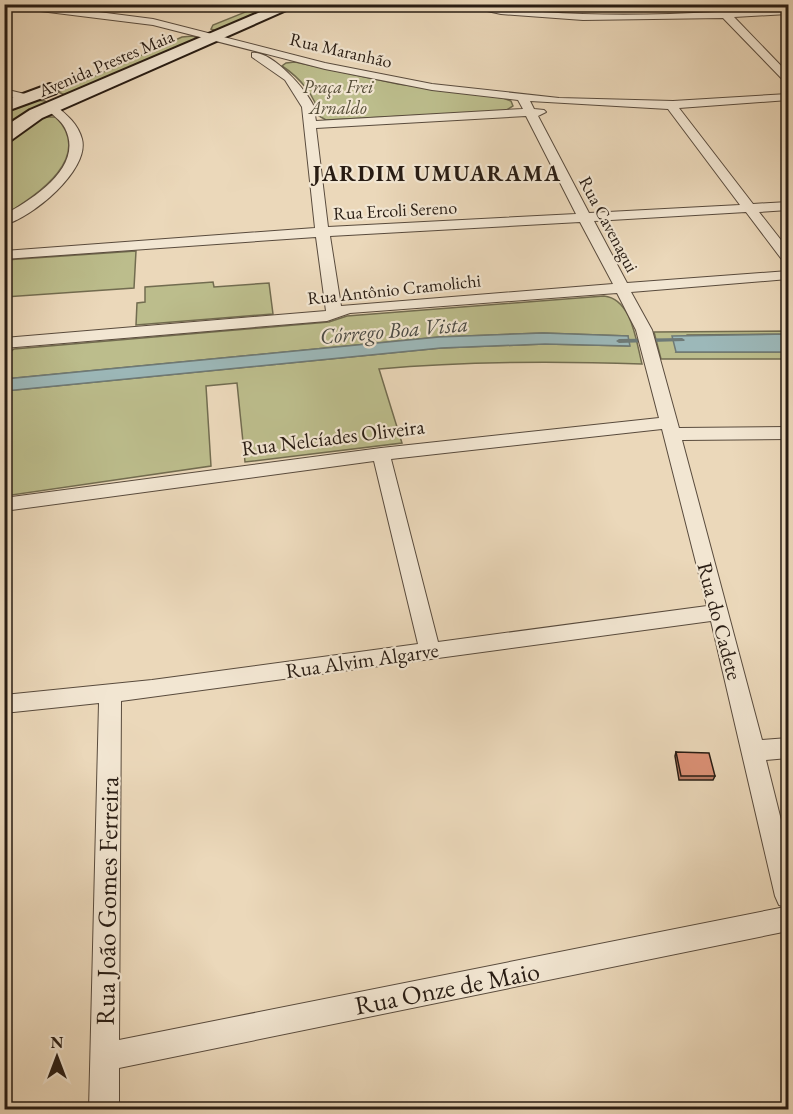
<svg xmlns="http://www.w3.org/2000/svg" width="793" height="1114" viewBox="0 0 793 1114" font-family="'EB Garamond',serif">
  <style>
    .green { fill: #bcbd8c; stroke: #726c50; stroke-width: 1.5 }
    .water { fill: #9cb8b9; stroke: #6e7a77; stroke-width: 1.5 }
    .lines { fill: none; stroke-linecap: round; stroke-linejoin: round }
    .stream { fill: #6e7a77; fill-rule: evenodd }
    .street-casing { stroke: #594b3d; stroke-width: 2 }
    .secondary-casing { stroke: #281c13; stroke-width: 4 }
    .street { fill: #f2e6d2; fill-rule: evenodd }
    .secondary { fill: #f2e6d2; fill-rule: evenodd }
    .wall { fill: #bd7d65; stroke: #281c13; stroke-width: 1.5 }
    .building { fill: #dc9176; stroke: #281c13; stroke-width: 1.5 }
    .labels { text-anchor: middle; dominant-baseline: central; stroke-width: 4.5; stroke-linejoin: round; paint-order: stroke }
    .far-street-label { font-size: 18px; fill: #281c13; stroke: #f2e6d2 }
    .far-park-label { font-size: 18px; font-style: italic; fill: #544c37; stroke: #f2e6d2 }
    .street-label { font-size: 21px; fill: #281c13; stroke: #f2e6d2 }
    .far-district-label { font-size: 22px; font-weight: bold; letter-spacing: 1.5px; fill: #281c13; stroke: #f2e6d2 }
    .water-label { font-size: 22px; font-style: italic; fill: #4b4b45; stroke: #f2e6d2 }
    .near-street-label { font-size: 26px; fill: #281c13; stroke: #f2e6d2 }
  </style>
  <rect width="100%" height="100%" fill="#ebd8ba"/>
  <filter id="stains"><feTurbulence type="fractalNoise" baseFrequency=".00333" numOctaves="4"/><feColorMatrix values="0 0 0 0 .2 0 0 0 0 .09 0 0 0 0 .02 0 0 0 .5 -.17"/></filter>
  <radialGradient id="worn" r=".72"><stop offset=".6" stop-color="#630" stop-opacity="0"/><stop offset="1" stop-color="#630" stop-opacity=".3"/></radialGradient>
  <path class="green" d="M263,5h23l-70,26 -5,-2 2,-4z
    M193,36l6,3 -134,56 -7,-3 124,-55z
    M295,62l103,22 105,14 8,3 2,5 -8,5 -179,9 -7,-4c-3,-20 -20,-39 -37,-50l4,-3z
    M34,100l11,1 2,4 -42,25v-20z
    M42,117h14c39,41 -20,78 -51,98l-1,-70 7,-8z
    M136,251l-2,37 -129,9v-37z
    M213,282l1,5 55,-4 4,31 -137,11 1,-22 8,-1v-15z
    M604,296c28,3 32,45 38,68 -88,-3 -175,-3 -263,5l23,74 -157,19 -8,-79 -31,3 5,80 -206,30v-105l436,-43 104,-4 84,2 -1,-10 -85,-3 -104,4 -434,42v-23l9,-7 315,-27 18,-6z
    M788,331v3l-101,1 -11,17h112v7h-127l-7,-27z"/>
  <path class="water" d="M543,333l85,3 2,10 -85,-2 -104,4 -436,43v-12l434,-42z
    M788,334v18h-112l-4,-16z"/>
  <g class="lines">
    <path class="stream" d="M682,338l3,2 -1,1 -65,2 -3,-2 3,-2z"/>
    <g class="street-casing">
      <path id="street" d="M4,4h32l117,15 172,44 107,21 127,14 114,3 115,-7v6l-109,8 74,96 35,-2v8l-29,2 29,37v13l-5,-1 -37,-49 -152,9 33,62 161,-12v8l-157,13 21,38 27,98 109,-1v12l-106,1 80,300 26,-2v20l-22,2 22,88v83l-669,137v42h-30l10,-407 -95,10v-18l148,-15 266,-36 -44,-183 -370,50v-13l377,-50 278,-30 -23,-88 -19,-37 -267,20 -23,8 -323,27v-10l322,-27 -10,-74 -312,22v-8l311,-23 -13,-121 -17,-27 -33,-23v-4c19,-3 55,37 62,54 1,4 1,10 2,14l207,-12 -5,-9 -86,-10 -107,-21 -172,-44 -145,-18zM530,101l138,8 72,96 -151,8 -51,-97 8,-4 -2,-2 -10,-1zM526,116l50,98 -248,13 -12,-99zM580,222l33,62 -272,22 -11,-70zM662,429l45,177 -269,36 -47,-183zM711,621l64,275 4,9 6,2 -666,133 2,-339z
        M455,4c30,0 58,6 87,8 59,4 117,3 175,0l-2,-3 5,-3 8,6 60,-4v6l-54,3 54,56v9l-4,-1 -61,-63 -140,2 -82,-6z
        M4,89l29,7 2,2 -6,3 -25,-5z
        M52,104l4,2c11,9 22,18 26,33 8,31 -50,79 -78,86v-10c29,-16 81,-48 61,-87 -4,-8 -13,-13 -19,-20z"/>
    </g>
    <g class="secondary-casing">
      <path id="secondary" d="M279,4h21l-258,114 -32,23 -6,1v-15l26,-17z
        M50,84l8,5 -2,4 -52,19v-11z"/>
    </g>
    <use href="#street" class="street"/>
    <use href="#secondary" class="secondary"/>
  </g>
  <path class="wall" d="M676,752l39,24 -2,4h-34l-4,-24z"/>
  <path class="building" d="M676,752l33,1 6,23h-34z"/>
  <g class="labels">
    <g class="far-street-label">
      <text transform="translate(341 50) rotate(13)">Rua Maranhão</text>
      <text transform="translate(106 63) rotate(-23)">Avenida Prestes Maia</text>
      <text transform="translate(395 210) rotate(-3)">Rua Ercoli Sereno</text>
      <text transform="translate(609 224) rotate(62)">Rua Cavenagui</text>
      <text transform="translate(394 289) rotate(-6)">Rua Antônio Cramolichi</text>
    </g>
    <g class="far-park-label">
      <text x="338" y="86">Praça Frei<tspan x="338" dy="21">Arnaldo</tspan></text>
    </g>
    <g class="street-label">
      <text transform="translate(333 437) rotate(-7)">Rua Nelcíades Oliveira</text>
      <text transform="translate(720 621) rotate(75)">Rua do Cadete</text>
      <text transform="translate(362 660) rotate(-8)">Rua Alvim Algarve</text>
    </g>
    <g class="far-district-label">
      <text x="437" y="173">JARDIM UMUARAMA</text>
    </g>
    <g class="water-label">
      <text transform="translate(394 330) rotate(-5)">Córrego Boa Vista</text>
    </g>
    <g class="near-street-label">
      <text transform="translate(107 901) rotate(-89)">Rua João Gomes Ferreira</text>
      <text transform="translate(447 988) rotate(-11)">Rua Onze de Maio</text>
    </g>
  </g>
  <rect width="793" height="1114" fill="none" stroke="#ebd8ba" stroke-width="24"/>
  <rect x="6" y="6" width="781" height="1102" fill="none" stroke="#281c13" stroke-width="3"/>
  <rect x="12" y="12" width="769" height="1090" fill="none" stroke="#281c13" stroke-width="1.5"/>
  <g transform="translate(57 1057)" stroke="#f2e6d2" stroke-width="4.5" paint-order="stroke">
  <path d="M0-4.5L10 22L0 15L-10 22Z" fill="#281c13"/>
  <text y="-9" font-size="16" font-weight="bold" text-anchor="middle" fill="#281c13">N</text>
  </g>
  <rect width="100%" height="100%" filter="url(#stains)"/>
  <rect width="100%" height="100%" fill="url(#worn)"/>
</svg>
